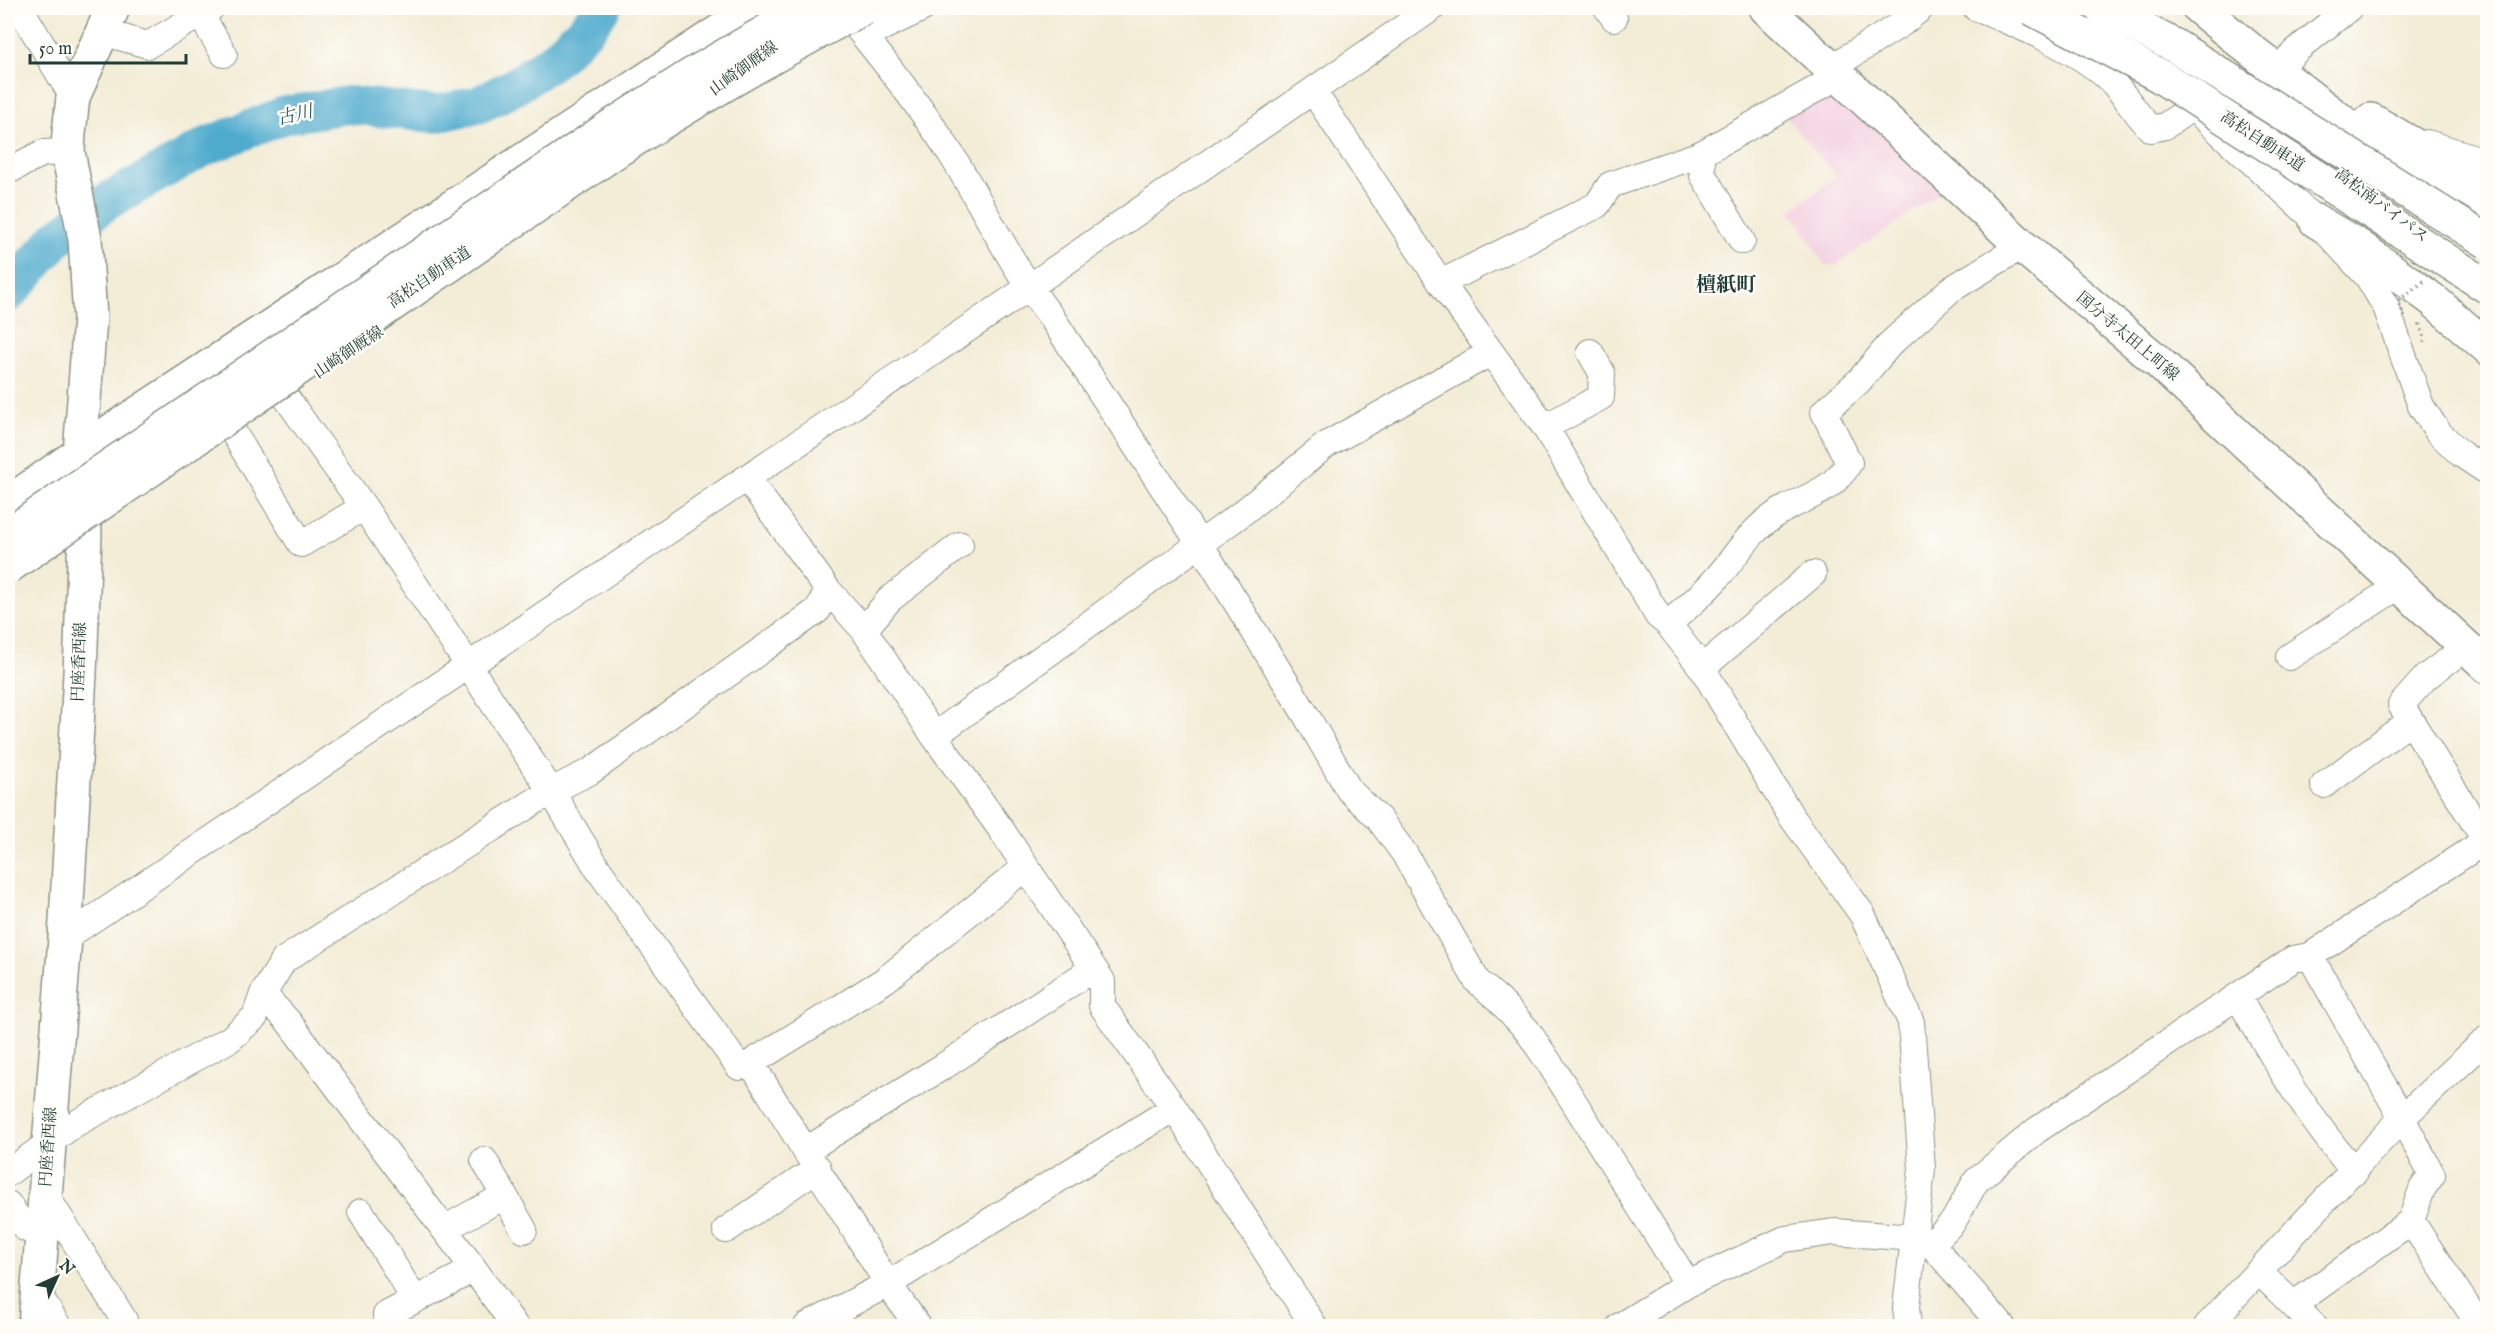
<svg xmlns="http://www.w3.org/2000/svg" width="2495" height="1334" viewBox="0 0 2495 1334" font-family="'IM FELL English','Noto Serif JP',serif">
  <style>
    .built { fill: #f3cfe0 }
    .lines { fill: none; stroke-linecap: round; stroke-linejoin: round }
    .river { stroke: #50abce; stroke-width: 38 }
    .street-casing { stroke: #899485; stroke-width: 28 }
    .secondary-casing { stroke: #899485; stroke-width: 36 }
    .highway-casing { stroke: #899485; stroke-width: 36 }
    .path { stroke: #899485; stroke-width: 4; stroke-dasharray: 1.5 4.5; stroke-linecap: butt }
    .street { stroke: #fff; stroke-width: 26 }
    .secondary { stroke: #fff; stroke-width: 33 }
    .highway { stroke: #fff; stroke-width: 33 }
    .highway-bridge-casing { stroke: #899485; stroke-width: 36; stroke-linecap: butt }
    .path-bridge { stroke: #899485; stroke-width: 4; stroke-dasharray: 1.5 4.5; stroke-linecap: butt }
    .highway-bridge { stroke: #fff; stroke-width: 33 }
    .labels { text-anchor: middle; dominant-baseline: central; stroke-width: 5; stroke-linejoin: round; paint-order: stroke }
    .street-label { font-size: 16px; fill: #1f3d34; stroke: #fdfcf7 }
    .water-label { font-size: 18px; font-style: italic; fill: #2e5e62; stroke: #fdfcf7 }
    .quarter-label { font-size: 20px; font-weight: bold; fill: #1f3d34; stroke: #fdfcf7 }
  </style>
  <rect width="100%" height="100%" fill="#fdfcf7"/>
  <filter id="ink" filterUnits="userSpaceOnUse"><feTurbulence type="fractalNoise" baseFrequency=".0167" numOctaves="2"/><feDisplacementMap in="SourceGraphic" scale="12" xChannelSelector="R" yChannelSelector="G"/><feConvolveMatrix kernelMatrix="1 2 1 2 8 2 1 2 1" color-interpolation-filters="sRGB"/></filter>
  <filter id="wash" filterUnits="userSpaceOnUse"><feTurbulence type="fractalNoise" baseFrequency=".008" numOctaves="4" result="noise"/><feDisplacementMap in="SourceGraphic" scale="24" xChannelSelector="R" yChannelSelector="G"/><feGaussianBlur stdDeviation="1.35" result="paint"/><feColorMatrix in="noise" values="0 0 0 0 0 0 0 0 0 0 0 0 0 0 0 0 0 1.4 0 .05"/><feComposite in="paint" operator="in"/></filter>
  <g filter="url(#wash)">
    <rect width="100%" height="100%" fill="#f3ecd6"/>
    <path class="built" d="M1836,84l109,105 -109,76h-11l-34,-54 45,-35 -50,-59z"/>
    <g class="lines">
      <path class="river" d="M8,294l49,-56 49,-36 101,-56 78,-31 63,-10 86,9 44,-9 36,-18 41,-28 32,-31 15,-20"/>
    </g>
  </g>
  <g filter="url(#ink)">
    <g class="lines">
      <g class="street-casing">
        <path id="street" d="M20,8l53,89
          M841,8c39,47 77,95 110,146 34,55 61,114 101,164l148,226 106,171 43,75 30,29 25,34 73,128 22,19 28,30 25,37 136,217
          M1607,8l7,10
          M1976,8c40,16 104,42 134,72 15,14 26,34 41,49l14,-3 28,-19
          M200,14l24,40
          M102,32l46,13 63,-37
          M864,36l59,-28
          M1831,68l70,-44 20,-16
          M2276,71l21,-21 52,-42
          M1313,91l128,192 104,144 113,189 10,8 34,44 89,148 71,98 49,108 11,147 -16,138 2,19
          M2201,115l115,106 52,56 18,30 35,99 17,26 23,22 27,18
          M2427,143l61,19
          M1701,154l2,21 39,66
          M8,171l35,-18 25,-1
          M1441,283l156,-78 13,-20 91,-31 138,-78
          M285,396l79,111 187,284 47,78 141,198 12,-4 137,221 30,42
          M1545,427l56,-30 1,-24 -12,-21
          M233,432l68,112 63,-37
          M747,478l81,112 36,40 70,106 66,92 102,153v25l72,102 140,218
          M1668,624c16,-14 33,-28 47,-44 20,-22 34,-49 60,-65 28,-19 55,-20 74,-52l-25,-51 35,-31 32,-38 59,-53 72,-44
          M864,630l25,-30 71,-55
          M2466,647l-40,30 -25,28 84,135
          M2289,657l111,-72
          M1702,668l111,-94
          M934,736l307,-222 85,-69 164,-92
          M2324,785l87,-64
          M65,938l963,-650 404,-280
          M2310,956l92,162 30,57 -10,14 -11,32 69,105
          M263,994l25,27 186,248 41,57
          M2238,997c36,61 70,122 117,175
          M751,1063l134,-83 141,-113
          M806,1150l138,-84 149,-97
          M484,1160l40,70
          M8,1173l65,-48 157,-86 25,-22 8,-23 21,-34 267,-169 40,-20 227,-161 10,-20
          M45,1194l79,126
          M8,1204l17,24 17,8
          M361,1212l54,88
          M444,1229l60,-33
          M726,1230l92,-62
          M1931,1244l22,-22 23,-41 61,-51 256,-171 17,-3 178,-117
          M2260,1272l54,54
          M37,1293l21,33
          M2293,1305l118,-84
          M388,1326l-2,-11 88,-46
          M807,1326l81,-42 286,-176
          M1620,1326l68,-42 97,-45 49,-7 81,6 16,6 71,82
          M2207,1326l195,-208 86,-80"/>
      </g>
      <g class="secondary-casing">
        <path id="secondary" d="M1766,8l256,238 133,113 333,308
          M8,503l106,-74 641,-421
          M35,1326l30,-388 15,-264 5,-141 -5,-79 10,-136 -5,-79 -17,-87 1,-19 4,-36 40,-89"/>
      </g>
      <g class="highway-casing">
        <path id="highway" d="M2199,8c88,72 178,143 274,206
          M2264,117l93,70
          M2371,120l117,68
          M2316,221l44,26 73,53 55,48"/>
      </g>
      <path class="path" d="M2420,324l5,16 -2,5"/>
      <use href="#street" class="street"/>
      <use href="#secondary" class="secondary"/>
      <use href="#highway" class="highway"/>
      <g class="highway-bridge-casing">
        <path id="highway-bridge" d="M2031,8l129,68 328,211
          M2101,8l74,38 313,196
          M8,535l599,-406 86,-55 114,-66
          M8,567l613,-419c79,-50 159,-97 243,-140"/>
      </g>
      <path class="path-bridge" d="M2404,317l-6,-16 29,-22"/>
      <use href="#highway-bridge" class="highway-bridge"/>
    </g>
  </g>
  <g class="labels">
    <g class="street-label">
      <text transform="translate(744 69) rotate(-36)">山崎御厩線</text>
      <text transform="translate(2262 142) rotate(33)">高松自動車道</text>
      <text transform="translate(2381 206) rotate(37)">高松南バイパス</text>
      <text transform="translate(430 278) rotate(-34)">高松自動車道</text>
      <text transform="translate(2127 337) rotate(40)">国分寺太田上町線</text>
      <text transform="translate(349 353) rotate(-34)">山崎御厩線</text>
      <text transform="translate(80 662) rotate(-88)">円座香西線</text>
      <text transform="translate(49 1147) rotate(-86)">円座香西線</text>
    </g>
    <g class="water-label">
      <text transform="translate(295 116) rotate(-13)">古川</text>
    </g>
    <g class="quarter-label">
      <text x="1726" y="285">檀紙町</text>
    </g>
  </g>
  <rect width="2495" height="1334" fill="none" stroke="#fdfcf7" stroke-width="30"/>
  <g transform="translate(57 1277) rotate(45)" stroke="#fdfcf7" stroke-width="4.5" paint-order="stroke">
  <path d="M0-4.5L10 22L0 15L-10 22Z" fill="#1f3d34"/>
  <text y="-9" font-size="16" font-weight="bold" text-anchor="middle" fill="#1f3d34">N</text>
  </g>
  <path d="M30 54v9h156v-9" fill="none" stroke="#1f3d34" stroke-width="3"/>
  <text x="39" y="54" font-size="18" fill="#1f3d34" stroke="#fdfcf7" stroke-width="4.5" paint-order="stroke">50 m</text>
</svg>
